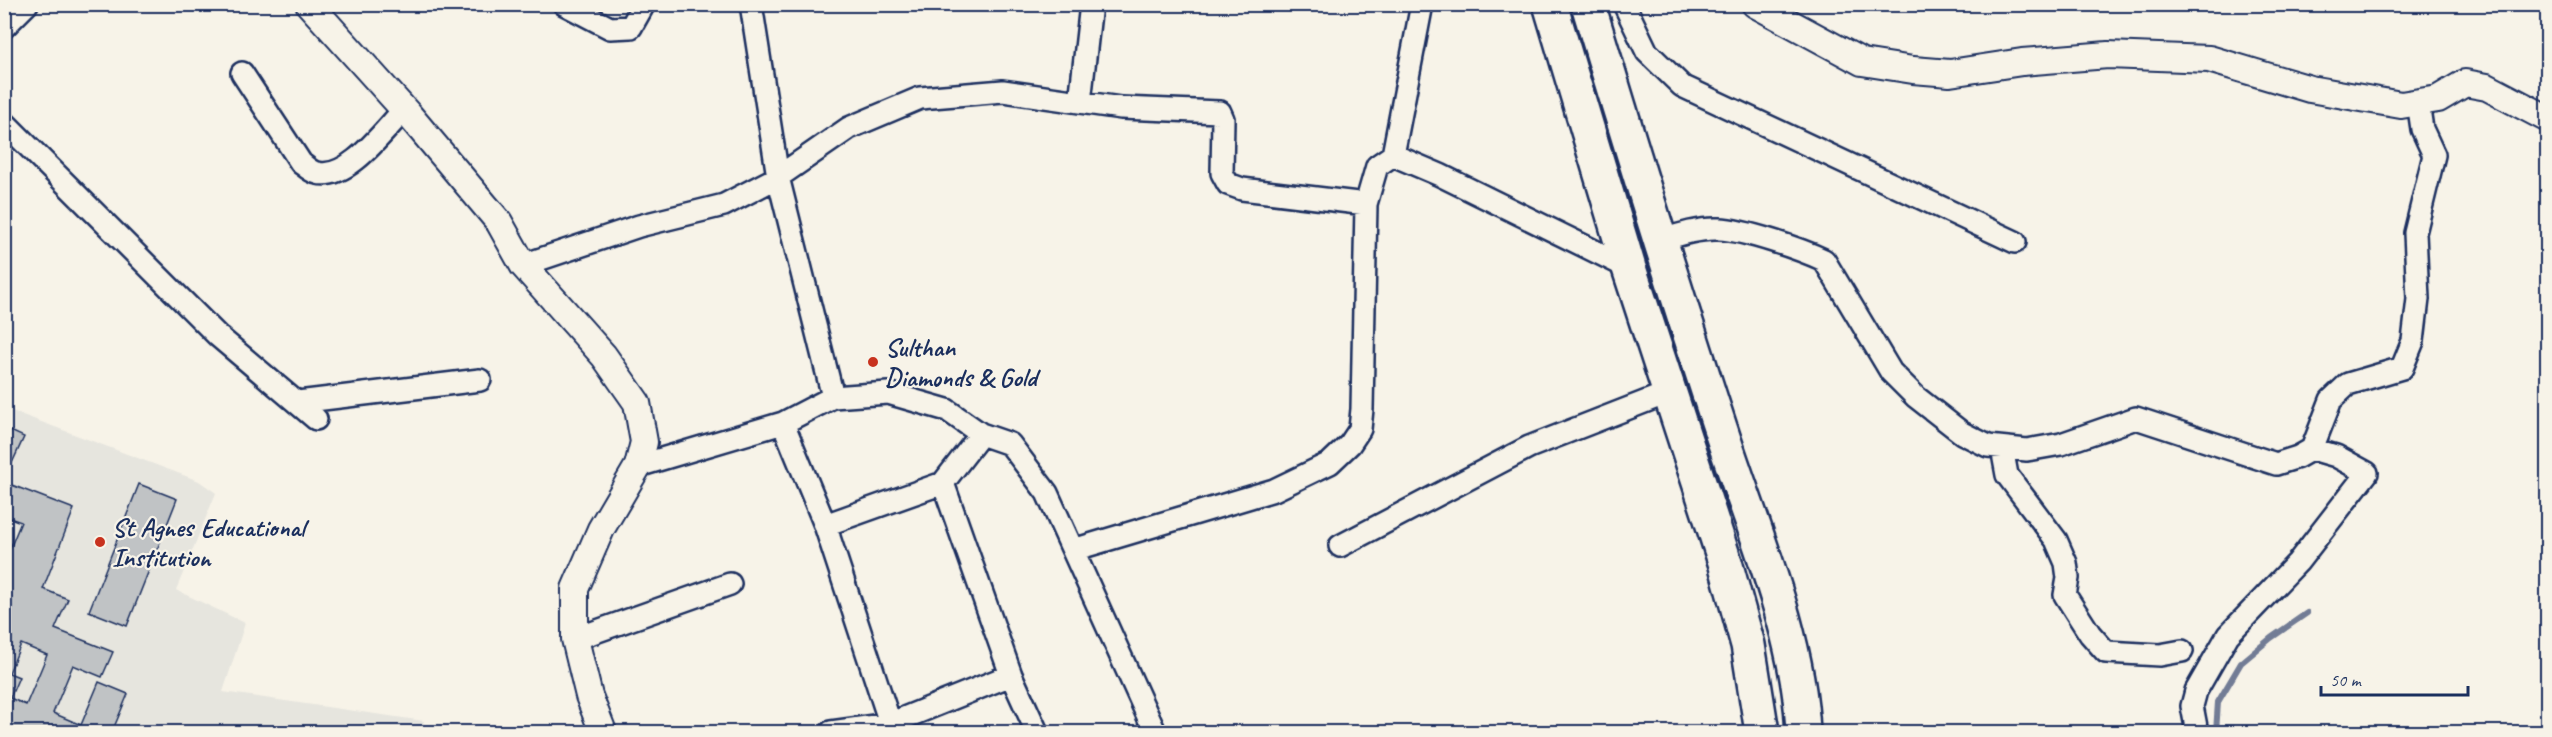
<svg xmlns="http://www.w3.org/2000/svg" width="2552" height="737" viewBox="0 0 2552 737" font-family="Caveat,sans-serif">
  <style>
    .built { fill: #e6e5de }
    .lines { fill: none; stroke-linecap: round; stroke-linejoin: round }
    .stream { stroke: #727c95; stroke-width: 6 }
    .building { fill: #c0c3c5; stroke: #1b2f5e; stroke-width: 1.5; fill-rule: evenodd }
    .minor-casing { stroke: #1b2f5e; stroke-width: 26 }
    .tertiary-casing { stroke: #1b2f5e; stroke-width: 30 }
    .trunk-casing { stroke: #1b2f5e; stroke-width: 38 }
    .minor { stroke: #f7f3e8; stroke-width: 21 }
    .tertiary { stroke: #f7f3e8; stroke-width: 26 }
    .trunk { stroke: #f7f3e8; stroke-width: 33 }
    .poi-dot { fill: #c8321e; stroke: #f7f3e8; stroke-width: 2 }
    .labels { text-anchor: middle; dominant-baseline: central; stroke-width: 4.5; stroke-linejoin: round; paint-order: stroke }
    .poi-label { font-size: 26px; font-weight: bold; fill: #1b2f5e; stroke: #f7f3e8; text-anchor: start }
  </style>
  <rect width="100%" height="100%" fill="#f7f3e8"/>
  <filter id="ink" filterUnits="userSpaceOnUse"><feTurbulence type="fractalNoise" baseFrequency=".0167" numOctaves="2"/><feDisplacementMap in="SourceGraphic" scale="12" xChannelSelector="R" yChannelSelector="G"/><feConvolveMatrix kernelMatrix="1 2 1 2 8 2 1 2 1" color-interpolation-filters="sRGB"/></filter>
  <g filter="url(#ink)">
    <path class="built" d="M4,408l195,73 17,12 -40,97 69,33 -22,69 201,29 -2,11h-417z"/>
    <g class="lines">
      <path class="stream" d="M2216,732l2,-30 23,-39 30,-25 36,-25"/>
    </g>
    <path class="building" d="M4,428l20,9 -18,39 -2,-1z
      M4,482l70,27 -31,80 25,10 -13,30 58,23 -11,25 -29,-12 -20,48 28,12 18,-43 29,12 -16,38h-96l-12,-4v-165l17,-41 -17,-6zM21,644l26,11 -21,50 -16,-7 9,-21 -10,-4z
      M139,484l38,15 -50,127 -38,-15z"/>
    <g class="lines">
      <g class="minor-casing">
        <path id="minor" d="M564,4l46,24 21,-1 13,-23
          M751,4l27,173 55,220
          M1624,4l23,48 35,34 333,156
          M4,27l23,-23
          M242,73l59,90c4,3 10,9 16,10 31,8 67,-43 87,-63
          M1080,102l11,-98
          M4,122l214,214 98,83
          M1393,155l29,-151
          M1659,241c19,-6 40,-13 60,-12 26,1 81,20 105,31l67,112 25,25 46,36 26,13 39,4 34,-6 75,-26 140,46 22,-7 14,-8 19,-49 17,-16 54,-16 11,-27 5,-42 -3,-66 19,-78 -12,-26 -4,-27
          M523,265l116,-39 85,-21 54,-28 71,-49 71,-30 83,-7 118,17 99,4 3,7 -1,54 6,11 14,5 124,15 11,-38 16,-11 47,20 189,93
          M298,402l182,-22
          M783,423l42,102 68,207
          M981,434l-38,49 68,192 26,57
          M2002,448l5,27 49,65 10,23 2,15 -3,17 25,39 16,18 54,3 22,-4
          M638,466l145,-43 50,-26 55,-4 59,17 34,24 29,10 37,49 108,239
          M825,525l118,-42
          M1340,546l189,-99 141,-55
          M1073,550l201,-60 56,-27 20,-19 10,-15 2,-20 4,-205
          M575,639l155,-55
          M831,732l58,-8 122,-49
          M2197,732l-5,-26 4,-15 32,-56 70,-73 69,-89 -31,-17 -24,-7"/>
      </g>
      <g class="tertiary-casing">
        <path id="tertiary" d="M309,4l100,111 90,107 24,43 81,91 33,47 7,39 -6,24 -37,63 -26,60v50l14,57 14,36
          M1755,4l107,58 51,8 37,3 72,-11 86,-7 101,4 101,30 91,16 37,-6 27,-16 22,4 61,32"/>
      </g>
      <g class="trunk-casing">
        <path id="trunk" d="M1550,4l79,264 96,294 23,83 14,87
          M1588,4c44,147 89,293 137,439 30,91 74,193 78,289"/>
      </g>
      <use href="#minor" class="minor"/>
      <use href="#tertiary" class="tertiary"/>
      <use href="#trunk" class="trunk"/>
    </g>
  </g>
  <g class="poi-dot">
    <circle cx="873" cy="362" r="6"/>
    <circle cx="100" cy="542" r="6"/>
  </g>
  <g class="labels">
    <g class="poi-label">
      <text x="885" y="347">Sulthan<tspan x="885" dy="30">Diamonds &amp; Gold</tspan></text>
      <text x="112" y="527">St Agnes Educational<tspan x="112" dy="30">Institution</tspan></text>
    </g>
  </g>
  <rect width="2552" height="737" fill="none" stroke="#f7f3e8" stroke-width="24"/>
  <rect x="12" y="12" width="2528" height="713" fill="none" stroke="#1b2f5e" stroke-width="2" filter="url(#ink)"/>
  <path d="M2321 686v9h147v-9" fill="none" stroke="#1b2f5e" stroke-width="3"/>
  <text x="2330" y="686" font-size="18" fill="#1b2f5e" stroke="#f7f3e8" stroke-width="4.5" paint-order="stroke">50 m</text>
</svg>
